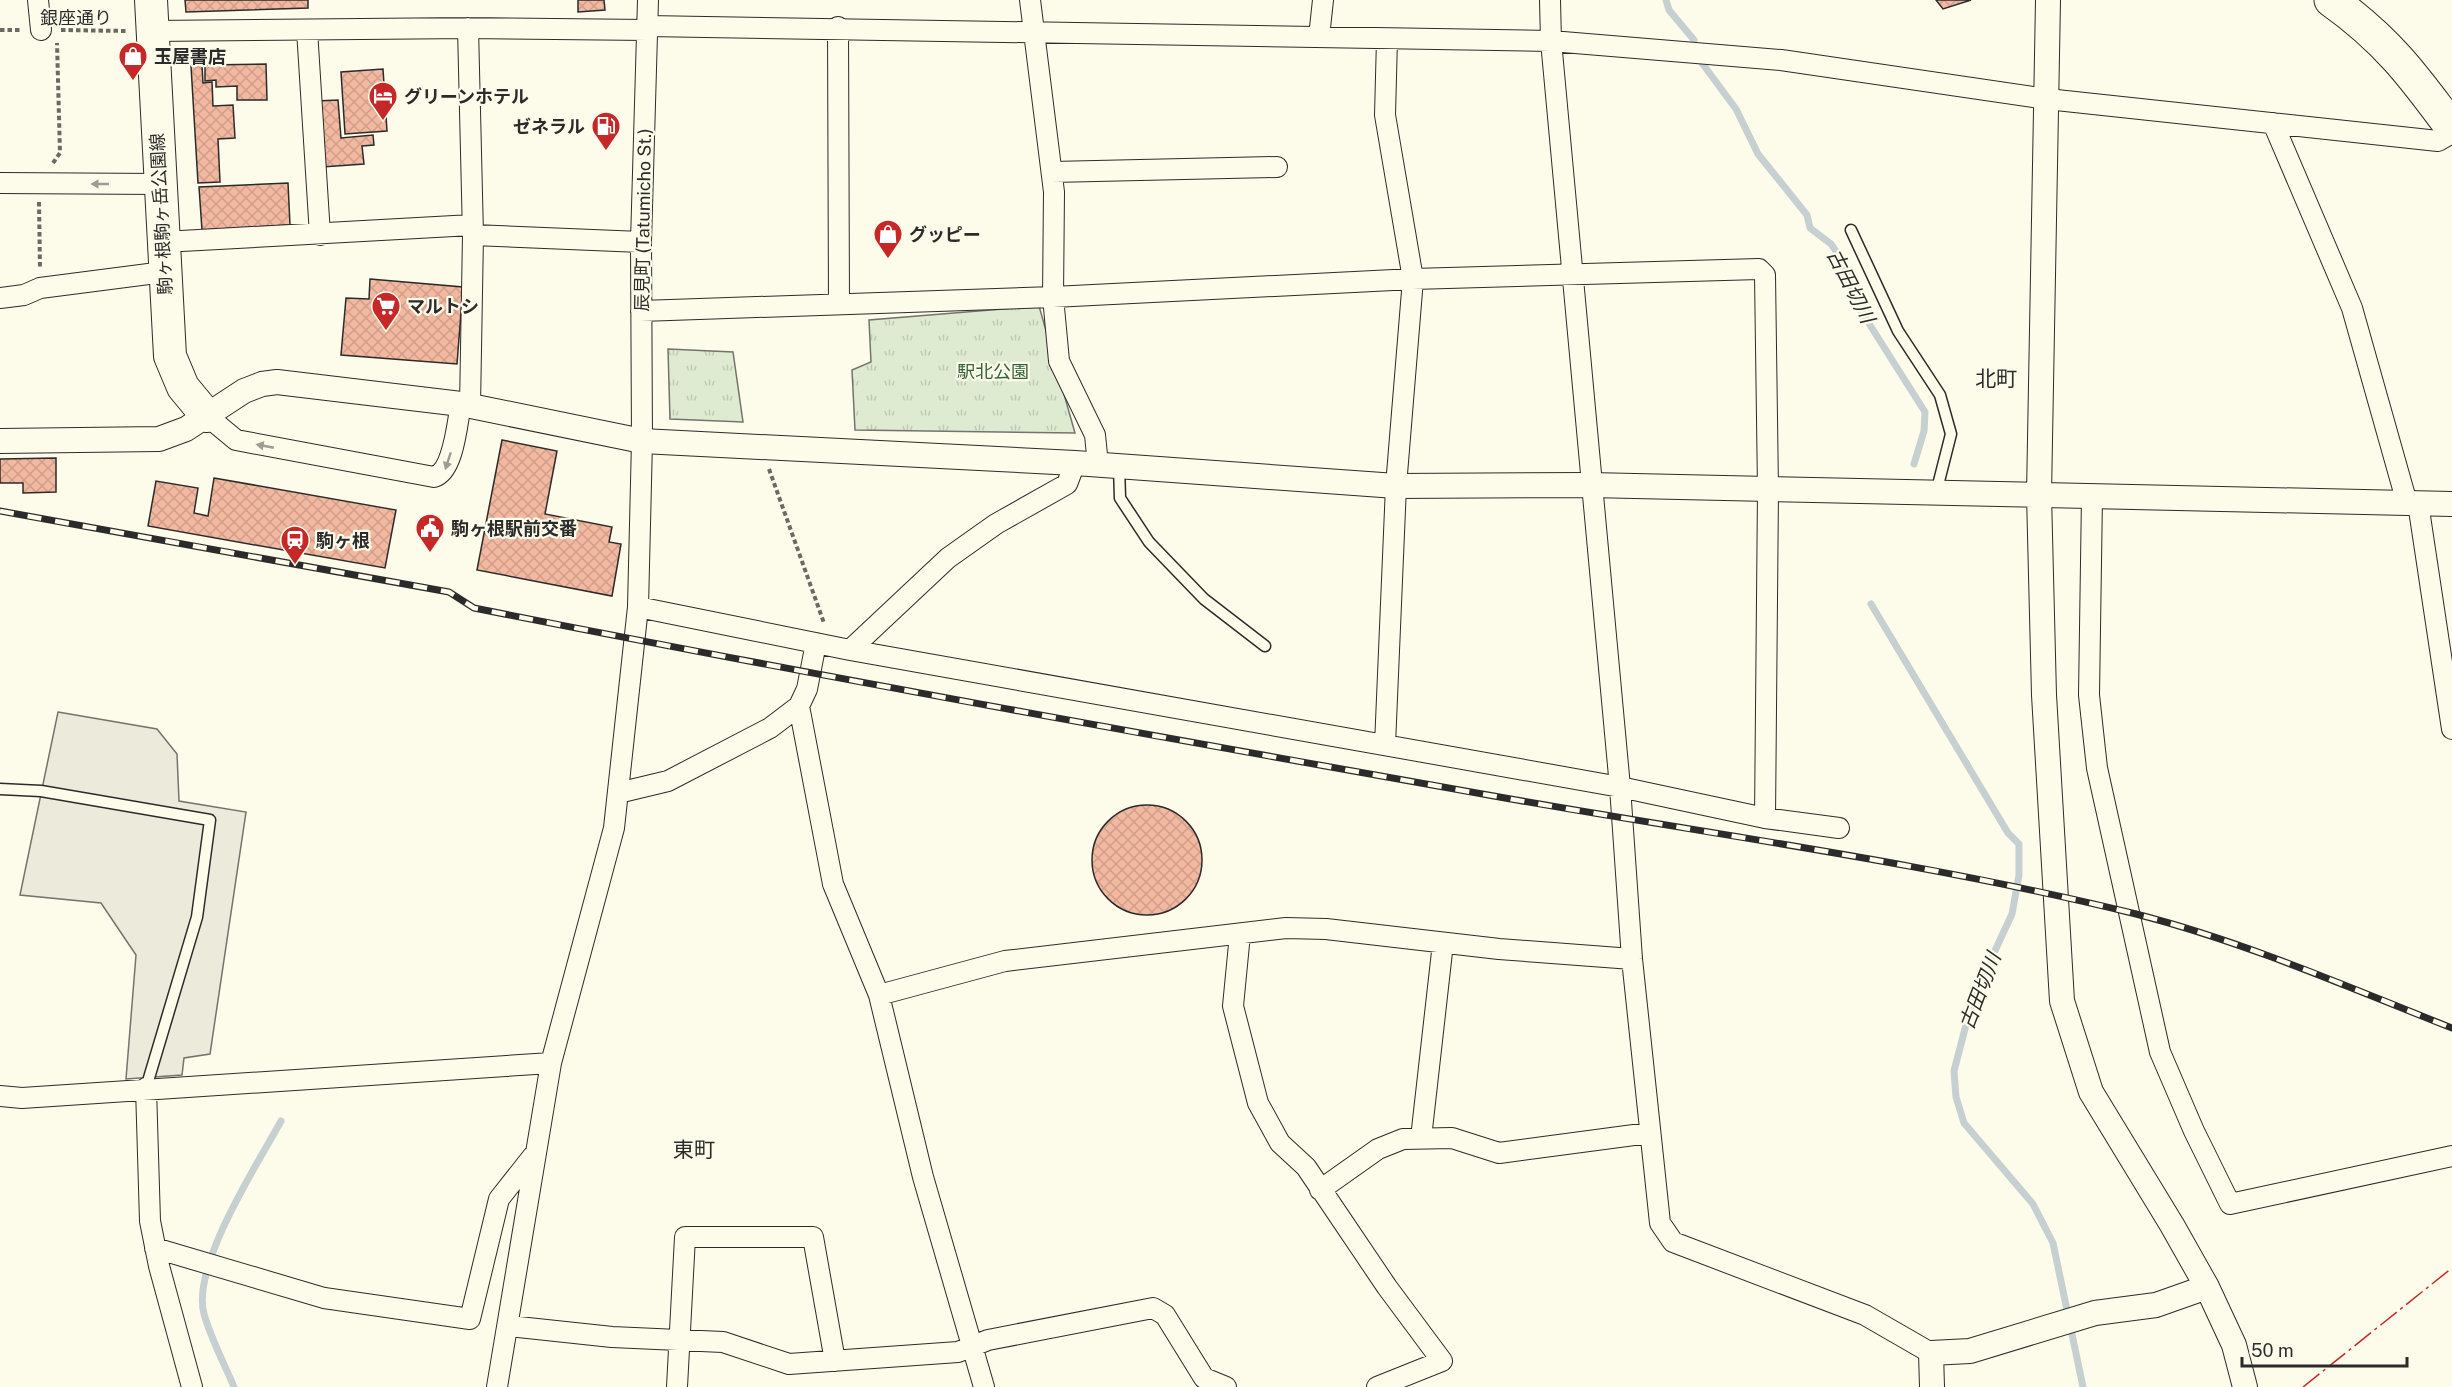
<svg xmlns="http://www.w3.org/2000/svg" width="2452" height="1387" viewBox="0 0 2452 1387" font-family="'Public Sans','Noto Sans JP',sans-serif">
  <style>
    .grass { fill: url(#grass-tufts); stroke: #74746e; stroke-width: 1.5 }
    .parking { fill: #eceadb; stroke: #74746e; stroke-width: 1.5 }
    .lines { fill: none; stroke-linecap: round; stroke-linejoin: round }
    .stream { stroke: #c7d0d0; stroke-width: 7 }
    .building { fill: url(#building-cross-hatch); stroke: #2b2b2b; stroke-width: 1.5 }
    .service-casing { stroke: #2b2b2b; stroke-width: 13 }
    .minor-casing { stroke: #2b2b2b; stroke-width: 22 }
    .tertiary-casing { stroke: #2b2b2b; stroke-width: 26 }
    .primary-casing { stroke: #2b2b2b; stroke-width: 34 }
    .trunk-casing { stroke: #2b2b2b; stroke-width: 35 }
    .path { stroke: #6a6964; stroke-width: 4; stroke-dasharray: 4.5 3; stroke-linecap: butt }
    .service { stroke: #fdfbea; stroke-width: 10 }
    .minor { stroke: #fdfbea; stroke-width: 20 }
    .tertiary { stroke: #fdfbea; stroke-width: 24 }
    .primary { stroke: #fdfbea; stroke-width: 32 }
    .trunk { stroke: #fdfbea; stroke-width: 33 }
    .rail-casing { stroke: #2b2b2b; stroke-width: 7 }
    .rail { stroke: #fdfbea; stroke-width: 4.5; stroke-dasharray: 14; stroke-linecap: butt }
    .power { stroke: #c62828; stroke-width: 1.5; stroke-dasharray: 21 4.5 3 4.5; stroke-linecap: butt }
    .oneway { fill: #9e9d94 }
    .labels { text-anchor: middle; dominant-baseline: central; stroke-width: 4.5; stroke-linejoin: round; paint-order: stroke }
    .street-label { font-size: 18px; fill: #2b2b2b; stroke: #fdfbea }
    .poi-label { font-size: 18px; font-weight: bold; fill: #2b2b2b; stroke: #fdfbea; text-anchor: start }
    .park-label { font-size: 18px; fill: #34623c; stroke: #fdfbea }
    .water-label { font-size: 20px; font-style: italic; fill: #2b2b2b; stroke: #fdfbea }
    .quarter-label { font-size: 21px; fill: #2b2b2b; stroke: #fdfbea }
  </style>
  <defs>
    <pattern id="grass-tufts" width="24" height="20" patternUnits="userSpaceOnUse" patternTransform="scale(1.5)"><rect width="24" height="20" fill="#deebd1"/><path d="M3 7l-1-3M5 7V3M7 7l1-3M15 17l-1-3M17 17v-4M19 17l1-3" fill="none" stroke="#bfcab4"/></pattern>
    <pattern id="building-cross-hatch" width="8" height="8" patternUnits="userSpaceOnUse" patternTransform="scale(1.5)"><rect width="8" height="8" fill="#f2b8a0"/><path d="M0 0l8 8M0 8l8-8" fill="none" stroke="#d09e8a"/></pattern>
  </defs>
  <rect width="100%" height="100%" fill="#fdfbea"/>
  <path class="grass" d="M1039,306l36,127 -220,-3 -3,-60 19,-8 -2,-42z
    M668,349l65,3 10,70 -73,-3z"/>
  <path class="parking" d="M58,712l99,17 20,25 2,47 67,11 -36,242 -26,4 -2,17 -56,4 10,-124 -35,-52 -81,-8z"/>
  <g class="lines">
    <path class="stream" d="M1666,0l3,10 25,30
      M1702,63l34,46 22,45 49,61 3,13 21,16 10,14 15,45 69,109 -1,19 -10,33
      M1871,604l137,229 11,11v31l-7,39 -39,84 -19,73 2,26 8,26 69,81 20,39 30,144
      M234,1387c-10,-24 -23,-48 -30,-73 -13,-48 53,-149 77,-193"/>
  </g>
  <path class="building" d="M185,0h123v8l-122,4z
    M578,0h26l1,10 -27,2z
    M1936,0h35l-28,9z
    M266,64l1,36h-30v-14l-21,1v-7l-11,1v-16z
    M202,65l1,18 9,-1 1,24 20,-1 2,33 -17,1 2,43 -22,1 -7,-117z
    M383,69l4,62 -42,3 -4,-62z
    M338,100l3,38 32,-3 1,10 -12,1 2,18 -42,3 -5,-66z
    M288,183l2,42 -88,5 -3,-43z
    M370,279l93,8 -6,77 -116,-9 5,-57 23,1z
    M502,440l55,11 -12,63 67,13 -3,15 12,2 -9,52 -135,-26z
    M56,458v34l-33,1v-10h-23v-24z
    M214,478l182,32 -11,58 -237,-42 8,-45 42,7 -4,25 14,3z
    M1092 860a55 55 0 1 1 110 0a55 55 0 1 1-110 0Z"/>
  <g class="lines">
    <g class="service-casing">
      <path id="service" d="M1851,230l47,101 42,64 11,39 -15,59
        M1119,466l1,32 29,44 55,57 61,47
        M0,789l41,2 169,29 -13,97 -51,171"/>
    </g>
    <g class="minor-casing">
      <path id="minor" d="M38,0l3,30
        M1030,0l24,192 -1,105 6,64 36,74 3,30
        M1550,0l1,41 69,746 12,172 28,264 13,19 192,73 66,38
        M647,26l904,15 230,19 266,39 391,42 14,-8
        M838,27l1,277
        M468,28l5,207 -3,171
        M307,30l13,205
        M152,31l316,-3 179,2
        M1319,37l4,-37
        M2273,123l79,185 55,195
        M1052,172l225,-5
        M0,183l159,1
        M473,235l168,7
        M163,242l309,-17
        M0,298l24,-3 16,-7 124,-16
        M207,416l29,24 198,37c20,-6 23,-54 27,-73
        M2092,496l-3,199 8,73 63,284 34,79 36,73 222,-48
        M2418,503l34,226
        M638,607l212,43 770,137 145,31 3,-328 -3,-215 -6,-6 -346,10 -360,18 -412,14
        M850,650l98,-92 48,-34 71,-40 8,-21
        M799,706l34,178 46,111 44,182 61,210
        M1385,745l11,-259 17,-207 -28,-164 2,-76
        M618,793l50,-12 102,-53 29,-22 8,-17 9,-46
        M1765,818l74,10
        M1240,934l-7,72 25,97 22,40 26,24 81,120 55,74 -65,26
        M879,995l126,-34 281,-33 40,1 173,20 133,10
        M146,1088l4,133 9,45 33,121
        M0,1096l22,2 529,-35
        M1421,1138l22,-195
        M1320,1190l58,-41 25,-10 49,-1 47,15 150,-20
        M155,1248l169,50 146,21 29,-120 34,-43
        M509,1326l103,11 111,5 66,22 169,-12 30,-12 165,-32 12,7 39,63 22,9
        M497,1387l54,-324 63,-235 24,-221 4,-166 -1,-199 7,-242
        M677,1387l8,-150h128l22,124"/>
    </g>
    <g class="tertiary-casing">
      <path id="tertiary" d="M2048,0l-9,495 5,200 18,306 29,91 81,133 35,62 27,58 11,42
        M0,441l159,-2 27,-10 58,-38 18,-7 15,-2 184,22 181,37 433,22 321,23 194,-1 862,19
        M1932,1387l-1,-34 39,-2 125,-38 61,-8 51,-18"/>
    </g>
    <g class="primary-casing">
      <path id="primary" d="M151,0l19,356 13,31 24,29"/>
    </g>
    <g class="trunk-casing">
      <path id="trunk" d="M2331,0c55,39 82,75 121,128"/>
    </g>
    <path class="path" d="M0,30h20
      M61,30l67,1
      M53,163l7,-10 -3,-110
      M39,202l1,67
      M769,469l55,154"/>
    <use href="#service" class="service"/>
    <use href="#minor" class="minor"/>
    <use href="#tertiary" class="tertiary"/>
    <use href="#primary" class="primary"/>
    <use href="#trunk" class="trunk"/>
    <g class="rail-casing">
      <path id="rail" d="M0,511l449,81 25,16c343,68 687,129 1031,190 211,37 424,65 631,116 109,28 212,73 316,114"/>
    </g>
    <use href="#rail" class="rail"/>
    <path class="power" d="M2303,1387l149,-119"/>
  </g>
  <defs><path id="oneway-solid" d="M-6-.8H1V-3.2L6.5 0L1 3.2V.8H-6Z" transform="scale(1.5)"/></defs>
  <g class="oneway">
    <use href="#oneway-solid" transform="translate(100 184) rotate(-180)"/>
    <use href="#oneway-solid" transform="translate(265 446) rotate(-169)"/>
    <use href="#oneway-solid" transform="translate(448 461) rotate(108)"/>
  </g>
  <defs>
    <g id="shop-pin" transform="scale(1.5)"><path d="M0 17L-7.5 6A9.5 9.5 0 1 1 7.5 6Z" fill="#c62828" stroke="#fdfbea"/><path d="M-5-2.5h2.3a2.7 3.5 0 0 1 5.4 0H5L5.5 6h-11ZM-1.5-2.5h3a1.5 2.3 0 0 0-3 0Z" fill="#fff"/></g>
    <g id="hotel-pin" transform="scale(1.5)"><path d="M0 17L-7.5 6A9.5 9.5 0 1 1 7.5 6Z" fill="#c62828" stroke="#fdfbea"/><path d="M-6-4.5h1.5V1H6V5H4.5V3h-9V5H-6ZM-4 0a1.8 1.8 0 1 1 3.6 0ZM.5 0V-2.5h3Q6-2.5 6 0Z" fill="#fff"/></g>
    <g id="fuel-pin" transform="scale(1.5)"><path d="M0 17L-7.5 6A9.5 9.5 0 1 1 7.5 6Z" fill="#c62828" stroke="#fdfbea"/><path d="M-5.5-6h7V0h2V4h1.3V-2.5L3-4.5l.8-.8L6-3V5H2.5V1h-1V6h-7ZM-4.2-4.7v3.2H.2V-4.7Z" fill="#fff"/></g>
    <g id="supermarket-pin" transform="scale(1.5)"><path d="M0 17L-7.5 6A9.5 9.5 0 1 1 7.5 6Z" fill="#c62828" stroke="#fdfbea"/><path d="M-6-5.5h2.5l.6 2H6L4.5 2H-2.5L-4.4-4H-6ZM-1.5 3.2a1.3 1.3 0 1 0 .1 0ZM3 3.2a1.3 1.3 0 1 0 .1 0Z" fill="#fff"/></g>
    <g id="civic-pin" transform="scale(1.5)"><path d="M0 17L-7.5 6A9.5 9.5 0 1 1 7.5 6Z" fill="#c62828" stroke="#fdfbea"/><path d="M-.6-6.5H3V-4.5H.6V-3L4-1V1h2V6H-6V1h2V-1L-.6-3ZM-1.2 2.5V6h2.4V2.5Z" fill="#fff"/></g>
    <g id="station-pin" transform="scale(1.5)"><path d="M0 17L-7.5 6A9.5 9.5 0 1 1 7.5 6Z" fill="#c62828" stroke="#fdfbea"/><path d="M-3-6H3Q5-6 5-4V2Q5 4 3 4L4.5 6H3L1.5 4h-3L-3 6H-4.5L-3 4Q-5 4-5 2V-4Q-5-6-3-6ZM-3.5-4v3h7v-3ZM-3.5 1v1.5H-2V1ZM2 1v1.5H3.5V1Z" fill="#fff"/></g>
  </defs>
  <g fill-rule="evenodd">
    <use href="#shop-pin" x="133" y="56"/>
    <use href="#hotel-pin" x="383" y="96"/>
    <use href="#fuel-pin" x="606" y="126"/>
    <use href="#shop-pin" x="888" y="234"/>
    <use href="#supermarket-pin" x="386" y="306"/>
    <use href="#civic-pin" x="430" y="528"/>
    <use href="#station-pin" x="295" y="540"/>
  </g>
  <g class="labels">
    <g class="street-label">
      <text x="76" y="17">銀座通り</text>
      <text transform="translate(161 214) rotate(-93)">駒ヶ根駒ヶ岳公園線</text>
      <text transform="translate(643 220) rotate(-89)">辰見町 (Tatumicho St.)</text>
    </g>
    <g class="poi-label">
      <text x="154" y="56">玉屋書店</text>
      <text x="404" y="96">グリーンホテル</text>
      <text x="585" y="126" text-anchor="end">ゼネラル</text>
      <text x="909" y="234">グッピー</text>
      <text x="407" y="306">マルトシ</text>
      <text x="451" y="528">駒ヶ根駅前交番</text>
      <text x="316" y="540">駒ヶ根</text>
    </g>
    <g class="park-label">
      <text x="993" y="371">駅北公園</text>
    </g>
    <g class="water-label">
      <text transform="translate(1851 286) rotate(63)">古田切川</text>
      <text transform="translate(1980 991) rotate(-69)">古田切川</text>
    </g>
    <g class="quarter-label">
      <text x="1996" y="378">北町</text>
      <text x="694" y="1149">東町</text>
    </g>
  </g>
  <path d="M2242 1357v9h165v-9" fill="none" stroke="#2b2b2b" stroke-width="3"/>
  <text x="2251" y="1357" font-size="18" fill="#2b2b2b" stroke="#fdfbea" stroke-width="4.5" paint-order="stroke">50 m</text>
</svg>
